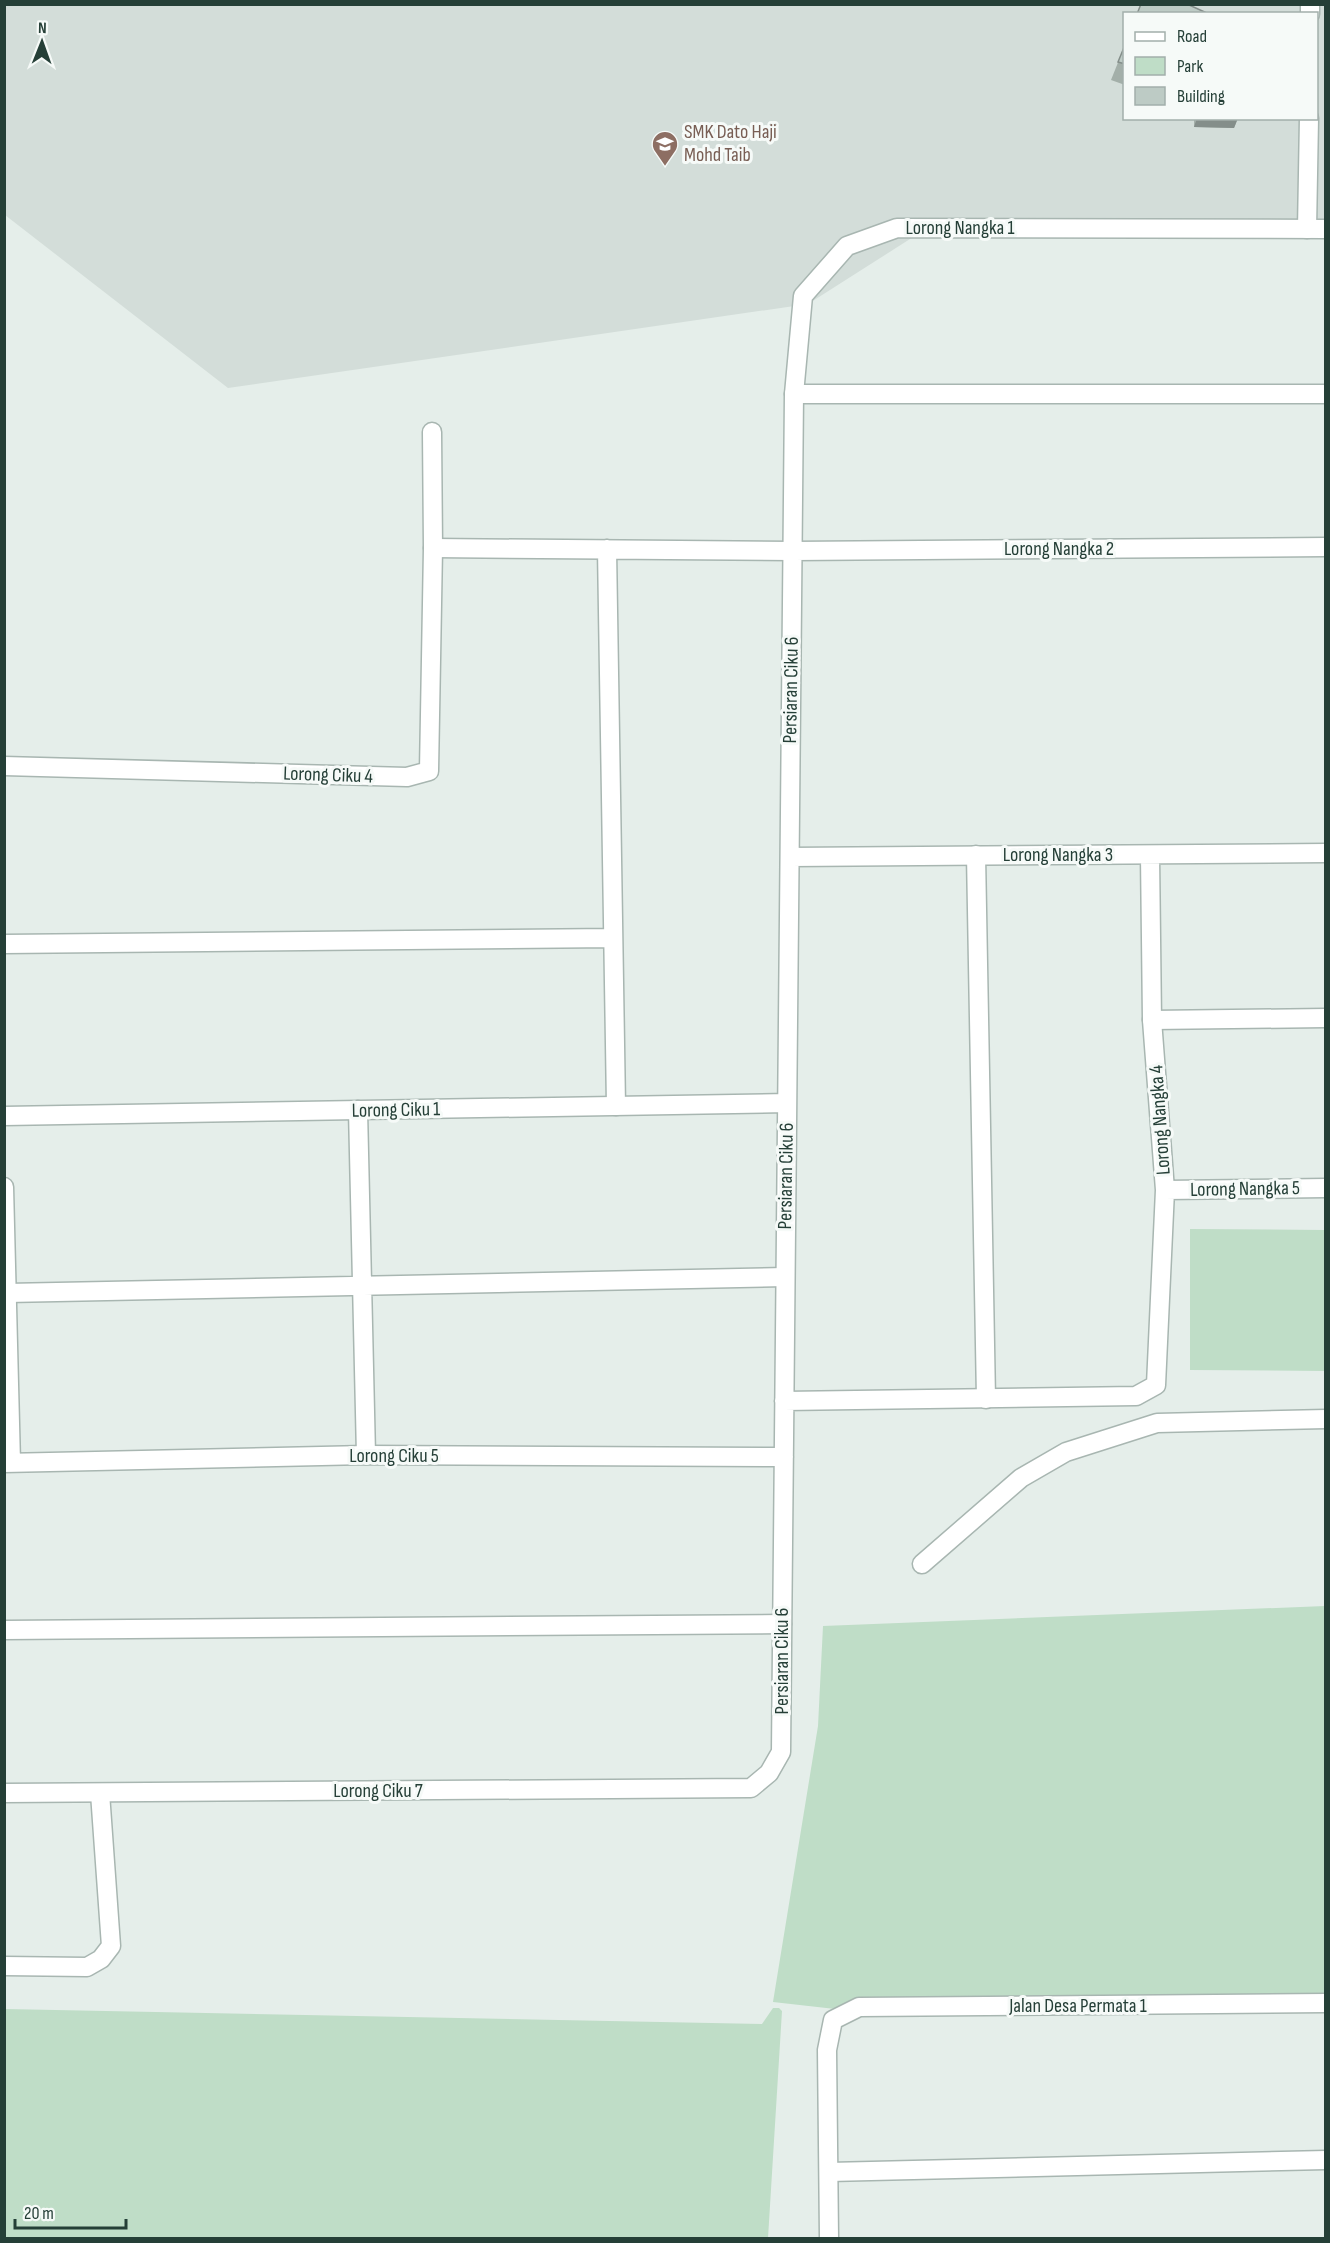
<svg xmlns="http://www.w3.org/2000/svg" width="1330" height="2243" viewBox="0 0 1330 2243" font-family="'Sofia Sans Condensed',sans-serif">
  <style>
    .built { fill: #d3ddd9; fill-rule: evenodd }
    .green { fill: #bfddc7 }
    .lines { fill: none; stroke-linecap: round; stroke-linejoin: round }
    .service-casing { stroke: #a8b6b1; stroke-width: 21 }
    .minor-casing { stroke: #a8b6b1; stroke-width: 21 }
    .service { stroke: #fff; stroke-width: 18 }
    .minor { stroke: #fff; stroke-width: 18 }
    .wall { fill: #a3afa9 }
    .shaded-wall { fill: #848e8a }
    .building { fill: #bdcbc5; stroke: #848e8a; stroke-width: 1.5 }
    .labels { text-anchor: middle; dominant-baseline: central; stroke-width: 6; stroke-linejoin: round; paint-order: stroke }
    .education-label { font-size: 20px; fill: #785e54; stroke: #f6faf8; text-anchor: start }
    .street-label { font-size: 20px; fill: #253f37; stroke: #f6faf8 }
  </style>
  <rect width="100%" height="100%" fill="#e5eeea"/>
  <path class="built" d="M4,5h1321v217l-382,-4 -135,86 -580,84 -223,-173zM1124,14h192v104h-192z"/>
  <path class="green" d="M1190,1229l135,1v141l-135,-1z
    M1325,1606v395l-481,9 -71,-8 45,-276 5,-100z
    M773,2008h6l3,3 -14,227h-763v-229l757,15z"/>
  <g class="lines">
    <g class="service-casing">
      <path id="service" d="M1310,14v-10
        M1307,229l2,-111
        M794,394h532
        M433,548l360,3
        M607,549l9,557
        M976,855l10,544
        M4,944l609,-6
        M1152,1020l174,-2
        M358,1110l8,345
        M7,1293l778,-16
        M4,1630l778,-6
        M4,1966l83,1 14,-8 10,-13 -11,-153
        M829,2172l497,-12"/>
    </g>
    <g class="minor-casing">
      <path id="minor" d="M793,551l533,-4
        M4,766l403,11 22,-6 4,-223 -1,-116
        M790,857l536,-4
        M4,1116l783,-13
        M4,1187l7,276
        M1165,1190l161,-2
        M784,1401l352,-5 20,-11 9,-195 -13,-170 -2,-164
        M4,1463l362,-8 418,2
        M922,1564l99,-86 45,-26 91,-29 169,-4
        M4,1793l747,-5 18,-15 12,-21 13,-1358 9,-98 44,-50 50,-18 429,1
        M829,2238l-2,-188 6,-30 26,-13 467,-4"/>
    </g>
    <use href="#service" class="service"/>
    <use href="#minor" class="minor"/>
  </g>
  <path class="wall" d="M1125,45v40l-14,-5z
    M1194,118h44l-4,10 -40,-1z"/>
  <path class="shaded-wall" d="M1197,118h41l-4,10 -40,-1z"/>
  <path class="building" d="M1141,4h46l22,10h-72z
    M1125,45v19l-7,-2z"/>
  <defs>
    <g id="school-pin" transform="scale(1.35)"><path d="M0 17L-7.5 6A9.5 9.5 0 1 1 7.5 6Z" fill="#8d6e63" stroke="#f6faf8"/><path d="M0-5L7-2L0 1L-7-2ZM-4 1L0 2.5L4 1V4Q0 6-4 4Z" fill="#fff"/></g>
  </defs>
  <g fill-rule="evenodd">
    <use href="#school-pin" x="665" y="144"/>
  </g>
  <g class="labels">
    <g class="education-label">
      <text x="684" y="132">SMK Dato Haji<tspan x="684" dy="23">Mohd Taib</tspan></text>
    </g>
    <g class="street-label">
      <text x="960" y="228">Lorong Nangka 1</text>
      <text x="1059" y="549">Lorong Nangka 2</text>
      <text transform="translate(791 690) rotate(-89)">Persiaran Ciku 6</text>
      <text transform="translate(328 775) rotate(2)">Lorong Ciku 4</text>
      <text x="1058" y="855">Lorong Nangka 3</text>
      <text transform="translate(396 1110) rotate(-1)">Lorong Ciku 1</text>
      <text transform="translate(1160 1120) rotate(-94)">Lorong Nangka 4</text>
      <text transform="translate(786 1176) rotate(-89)">Persiaran Ciku 6</text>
      <text transform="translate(1245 1189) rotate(-1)">Lorong Nangka 5</text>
      <text x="394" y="1456">Lorong Ciku 5</text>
      <text transform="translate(782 1661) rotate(-90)">Persiaran Ciku 6</text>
      <text x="378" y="1791">Lorong Ciku 7</text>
      <text x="1078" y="2006">Jalan Desa Permata 1</text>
    </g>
  </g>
  <rect width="1330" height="2243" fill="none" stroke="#253f37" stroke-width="12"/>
  <rect x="1123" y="12" width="195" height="108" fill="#f6faf8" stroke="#a2afab" stroke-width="1.5"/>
  <rect x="1135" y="32" width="30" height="9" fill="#ffffff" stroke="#a2afab" stroke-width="1.5"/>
  <text x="1177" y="42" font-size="18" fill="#253f37">Road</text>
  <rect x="1135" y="57" width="30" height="18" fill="#bfddc7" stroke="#a2afab" stroke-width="1.5"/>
  <text x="1177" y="72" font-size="18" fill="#253f37">Park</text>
  <rect x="1135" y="87" width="30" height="18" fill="#bdcbc5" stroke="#a2afab" stroke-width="1.5"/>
  <text x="1177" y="102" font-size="18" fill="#253f37">Building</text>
  <g transform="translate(42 42) rotate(1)" stroke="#f6faf8" stroke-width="4.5" paint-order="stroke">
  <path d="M0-4.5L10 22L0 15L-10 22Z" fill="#253f37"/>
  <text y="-9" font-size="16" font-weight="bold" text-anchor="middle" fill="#253f37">N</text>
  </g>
  <path d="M15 2219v9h111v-9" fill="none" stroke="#253f37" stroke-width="3"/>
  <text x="24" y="2219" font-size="18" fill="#253f37" stroke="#f6faf8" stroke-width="4.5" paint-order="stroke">20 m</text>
</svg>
